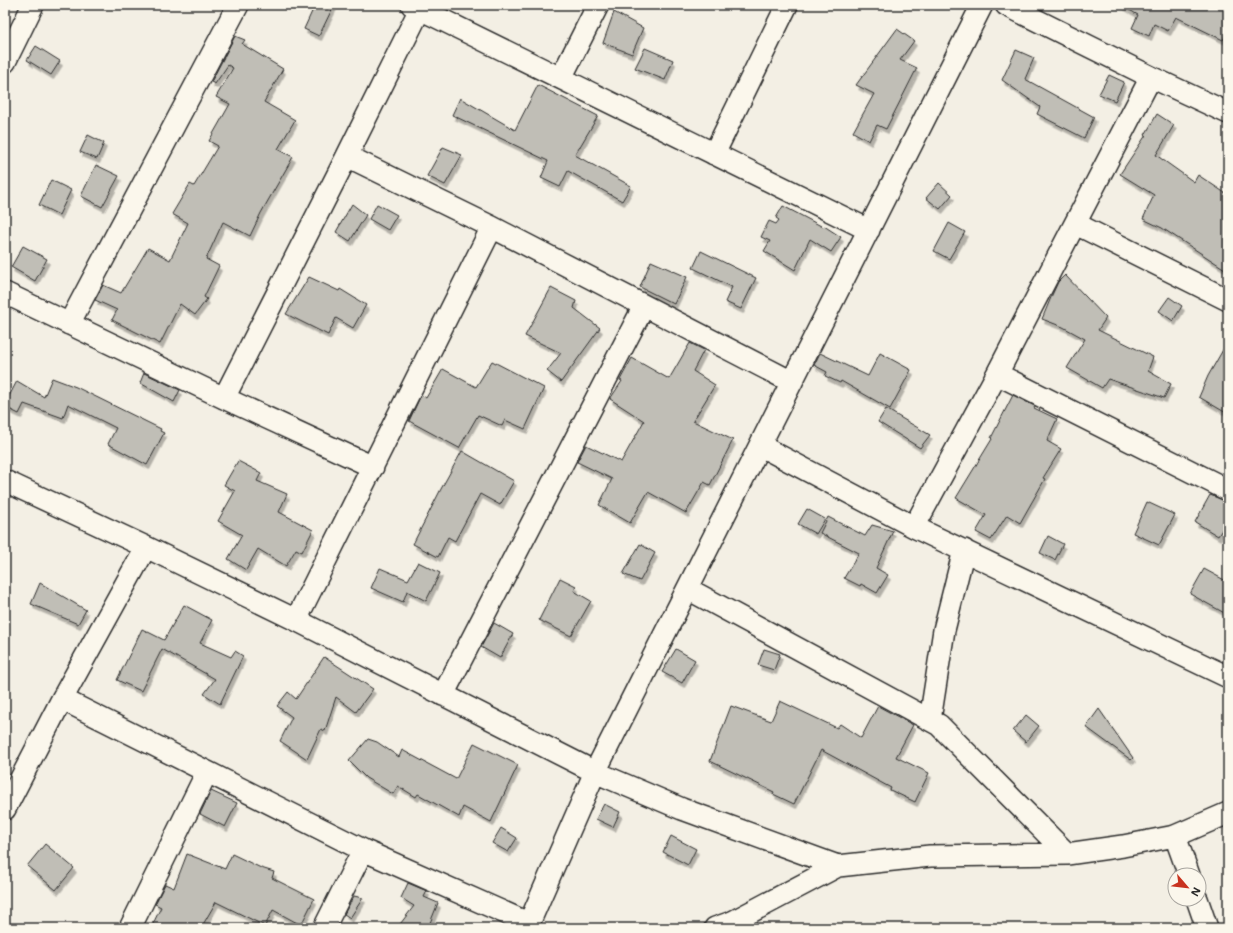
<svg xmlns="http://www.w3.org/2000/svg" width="1233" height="933" viewBox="0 0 1233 933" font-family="Mali,sans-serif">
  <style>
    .building { fill: #c0beb6; stroke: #2b2b2b; filter: url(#shadow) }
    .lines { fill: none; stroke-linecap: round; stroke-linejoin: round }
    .minor-casing { stroke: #2b2b2b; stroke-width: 24 }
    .minor { stroke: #fbf7ec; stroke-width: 21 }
  </style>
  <defs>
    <filter id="shadow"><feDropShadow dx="2.5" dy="4.5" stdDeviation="0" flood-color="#0004"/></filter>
  </defs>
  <rect width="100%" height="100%" fill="#f3efe4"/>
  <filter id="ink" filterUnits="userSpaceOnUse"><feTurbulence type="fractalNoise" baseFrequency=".025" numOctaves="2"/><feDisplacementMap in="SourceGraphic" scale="8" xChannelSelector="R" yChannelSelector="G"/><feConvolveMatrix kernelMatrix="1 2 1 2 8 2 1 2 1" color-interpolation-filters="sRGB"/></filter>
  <g filter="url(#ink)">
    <path class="building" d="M315,5h19l-15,31 -15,-7z
      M1121,5h107v26l-5,9 -47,-23 -8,14 -14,-7 -5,12 -17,-8 6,-13z
      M614,12l29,16 -11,26 -29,-11z
      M897,29l17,12 -14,19 17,8 -31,61 -9,-4 -8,16 -16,-9 21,-38 -18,-9z
      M235,36l10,4 -3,4 41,25 -19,33 31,18 -17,29 15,8 -32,56 -11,23 -27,-14 -17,37 13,7 -15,31 3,2 -12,16 -15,-11 -20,40 -48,-24 5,-10 -22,-10 8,-15 18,8 27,-45 22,12 18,-37 -16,-9 18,-30 4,2 24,-40 -9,-5 21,-37 -14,-7 17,-29 -5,-3 -13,19 -4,-2z
      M36,46l24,15 -9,14 -24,-15z
      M645,48l28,12 -8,20 -30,-12z
      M1016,50l18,8 -9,21 69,38 -10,21 -47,-24 3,-7 -38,-27z
      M1109,75l15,7 -9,19 -16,-7z
      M538,85l60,31 -23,39 56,31 -9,15 -54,-30 -8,16 -19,-9 7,-17 -96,-46 8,-17 55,32z
      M1157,114l17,11 -18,30 38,27 4,-7 30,20v76l-66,-43 -19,-9 11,-24 -34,-21 26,-39h-1z
      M88,135l16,8 -7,16 -17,-7z
      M443,147l19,8 -17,30 -18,-9z
      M96,165l23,11 -17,31 -21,-11z
      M51,180l20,10 -12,25 -20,-10z
      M939,183l13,12 -12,14 -14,-11z
      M352,204l14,11 -16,26 -14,-9z
      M377,204l20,11 -9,15 -19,-11z
      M783,206l40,21 1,-1 17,11 -10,15 -21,-13 -15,31 -31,-19 6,-10 -9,-4 8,-16 7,3 3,-4 -3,-2z
      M949,223l16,9 -16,27 -15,-8z
      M23,246l24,13 -12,22 -24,-14z
      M701,251l55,27 -15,31 -16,-7 7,-15 -39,-19z
      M651,261l36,16 -13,27 -34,-17z
      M1065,275l41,43 -8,12 55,27 -5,14 23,13 -7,14 -56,-19 -6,9 -35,-20 18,-29 -22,-12 -21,-8 10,-24 6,-13z
      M309,277l30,14 1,-2 26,16 -13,23 -17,-10 -8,17 -42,-21z
      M551,288l25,13 -2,7 26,20 -39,54 -14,-11 14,-18 -36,-17z
      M1169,297l13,9 -9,15 -14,-10z
      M1228,341v73l-29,-17 9,-21z
      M690,343l14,7 -11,21 22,14 -22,36 40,19 -23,45 -6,-3 -18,31 -38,-21 -18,31 -31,-18 13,-26 -35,-17 9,-17 35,17 23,-41 -34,-22 12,-18 -2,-1 12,-22 37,21z
      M820,353l48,23 12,-23 31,17 -21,39 -49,-28 -1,2 -15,-7 2,-4 -13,-7z
      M492,361l52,27 -19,41 -20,-9 -3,6 -24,-11 -19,33 -50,-27 12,-26 5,3 17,-29 33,18z
      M144,373l36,17 -6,12 -34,-19z
      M52,378l24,9 85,42 -1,2 4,2 -17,32 -39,-21 8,-16 -48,-24 -5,14 -39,-14 -5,10 -14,-7v-3l12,-23 27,16z
      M1013,395l22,11 -1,2 23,11 -10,22 14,8 -18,29 2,1 -25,44 -13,-8 -16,25 -15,-8 10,-17 -30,-17 36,-59 -1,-1z
      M886,409l44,26 -10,13 -42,-26z
      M462,451l52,30 -14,24 -20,-11 -25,47 -7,-4 -10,20 -25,-13 28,-55z
      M238,461l23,12 -4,8 30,13 -8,18 34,18 -11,22 -6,-3 -10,17 -28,-17 -12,21 -18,-11 14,-24 -24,-14 17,-30 -11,-6z
      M1210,495l18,7v18l-10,16 -23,-14z
      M1147,502l28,13 -16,30 -26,-12z
      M807,509l18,10 -9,15 -18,-10z
      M828,517l37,19 7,-11 21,6 -17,37 12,7 -11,18 -16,-9 -1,2 -16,-8 15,-25 -39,-20z
      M1048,536l15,8 -8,16 -15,-7z
      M640,544l15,9 -15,28 -17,-7z
      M418,562l22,11 -14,28 -19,-10 -4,11 -32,-14 9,-20 28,12z
      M1204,569l24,13v33l-38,-21z
      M560,578l16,8 -2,5 17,10 -20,35 -32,-16z
      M40,583l46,27 -8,14 -47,-20z
      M184,605l28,15 -12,23 31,14 4,-6 8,5 -23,48 -16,-10 11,-15 -53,-30 -21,42 -24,-11 25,-51 22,11z
      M494,623l19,11 -13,24 -19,-11z
      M676,649l19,11 -13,23 -20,-11z
      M764,649l16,5 -6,16 -16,-5z
      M324,657l49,32 -17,23 -20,-15 -11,34 -4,-2 -14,30 -27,-18 12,-24 -15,-11 11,-14 8,7z
      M780,701l57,27 3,-4 21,14 17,-32 35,19 -17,32 33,16 -14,29 -25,-12 1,-2 -70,-38 -27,54 -21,-10 1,-2 -64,-31 21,-55 40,15z
      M1099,709l34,49 -2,2 -45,-33z
      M1026,715l13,11 -13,16 -13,-11z
      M368,739l9,3 22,15 3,-7 54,29 18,-36 44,22 -27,57 -28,-15 -4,10 -41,-23 -2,3 -18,-11 -5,8 -27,-16 -17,-17z
      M211,791l26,12 -12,24 -25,-13z
      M604,804l16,8 -7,15 -17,-8z
      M501,828l16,10 -9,14 -16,-9z
      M671,836l25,13 -8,16 -25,-13z
      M45,844l29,24 -18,22 -29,-24z
      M187,854l38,15 7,-15 29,14 13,4 -2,6 42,21 -13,26 -28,-15 -8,16 -49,-24 -15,26h-50l10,-21 -6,-3 10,-20 9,4z
      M408,883l19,8 -3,6 14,6 -10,25h-31l17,-22 -13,-8z
      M354,896l9,2 -13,20 -6,-4z"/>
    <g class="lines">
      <g class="minor-casing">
        <path id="minor" d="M412,5l457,225
          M1006,5l145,72 77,36
          M5,62l28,-57
          M561,78l37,-73
          M714,154l73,-149
          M347,156l145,71 300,155
          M1076,224l152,76
          M5,293l219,105 149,69
          M69,324l169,-319
          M997,374l231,116
          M224,398l123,-242 73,-147
          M761,446l153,81 314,150
          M5,481l141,66 150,73 299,152 87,37 156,57
          M914,527l83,-153 154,-297
          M688,589l251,136 128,129
          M296,620l196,-393
          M443,695l201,-389
          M62,699l301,151 165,73
          M930,720l14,-90 20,-80
          M5,809l57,-110 84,-152
          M1175,836l14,39
          M1197,899l10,29
          M130,928l77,-156
          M324,928l39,-78
          M527,928l68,-156 387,-767
          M715,928l17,-6 106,-56 92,-10 137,-2 56,-8 52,-10 53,-23"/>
      </g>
      <use href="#minor" class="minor"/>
    </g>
  </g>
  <rect width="1233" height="933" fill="none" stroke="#fbf7ec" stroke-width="20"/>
  <rect x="10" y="10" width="1213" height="913" fill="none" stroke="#2b2b2b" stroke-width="1.5" filter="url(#ink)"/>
  <g transform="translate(1187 887) rotate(118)"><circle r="19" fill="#fbf7ec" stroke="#a8a59f"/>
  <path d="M0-3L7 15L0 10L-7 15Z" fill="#c8321e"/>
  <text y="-6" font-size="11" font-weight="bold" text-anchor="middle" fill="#2b2b2b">N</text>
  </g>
</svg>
